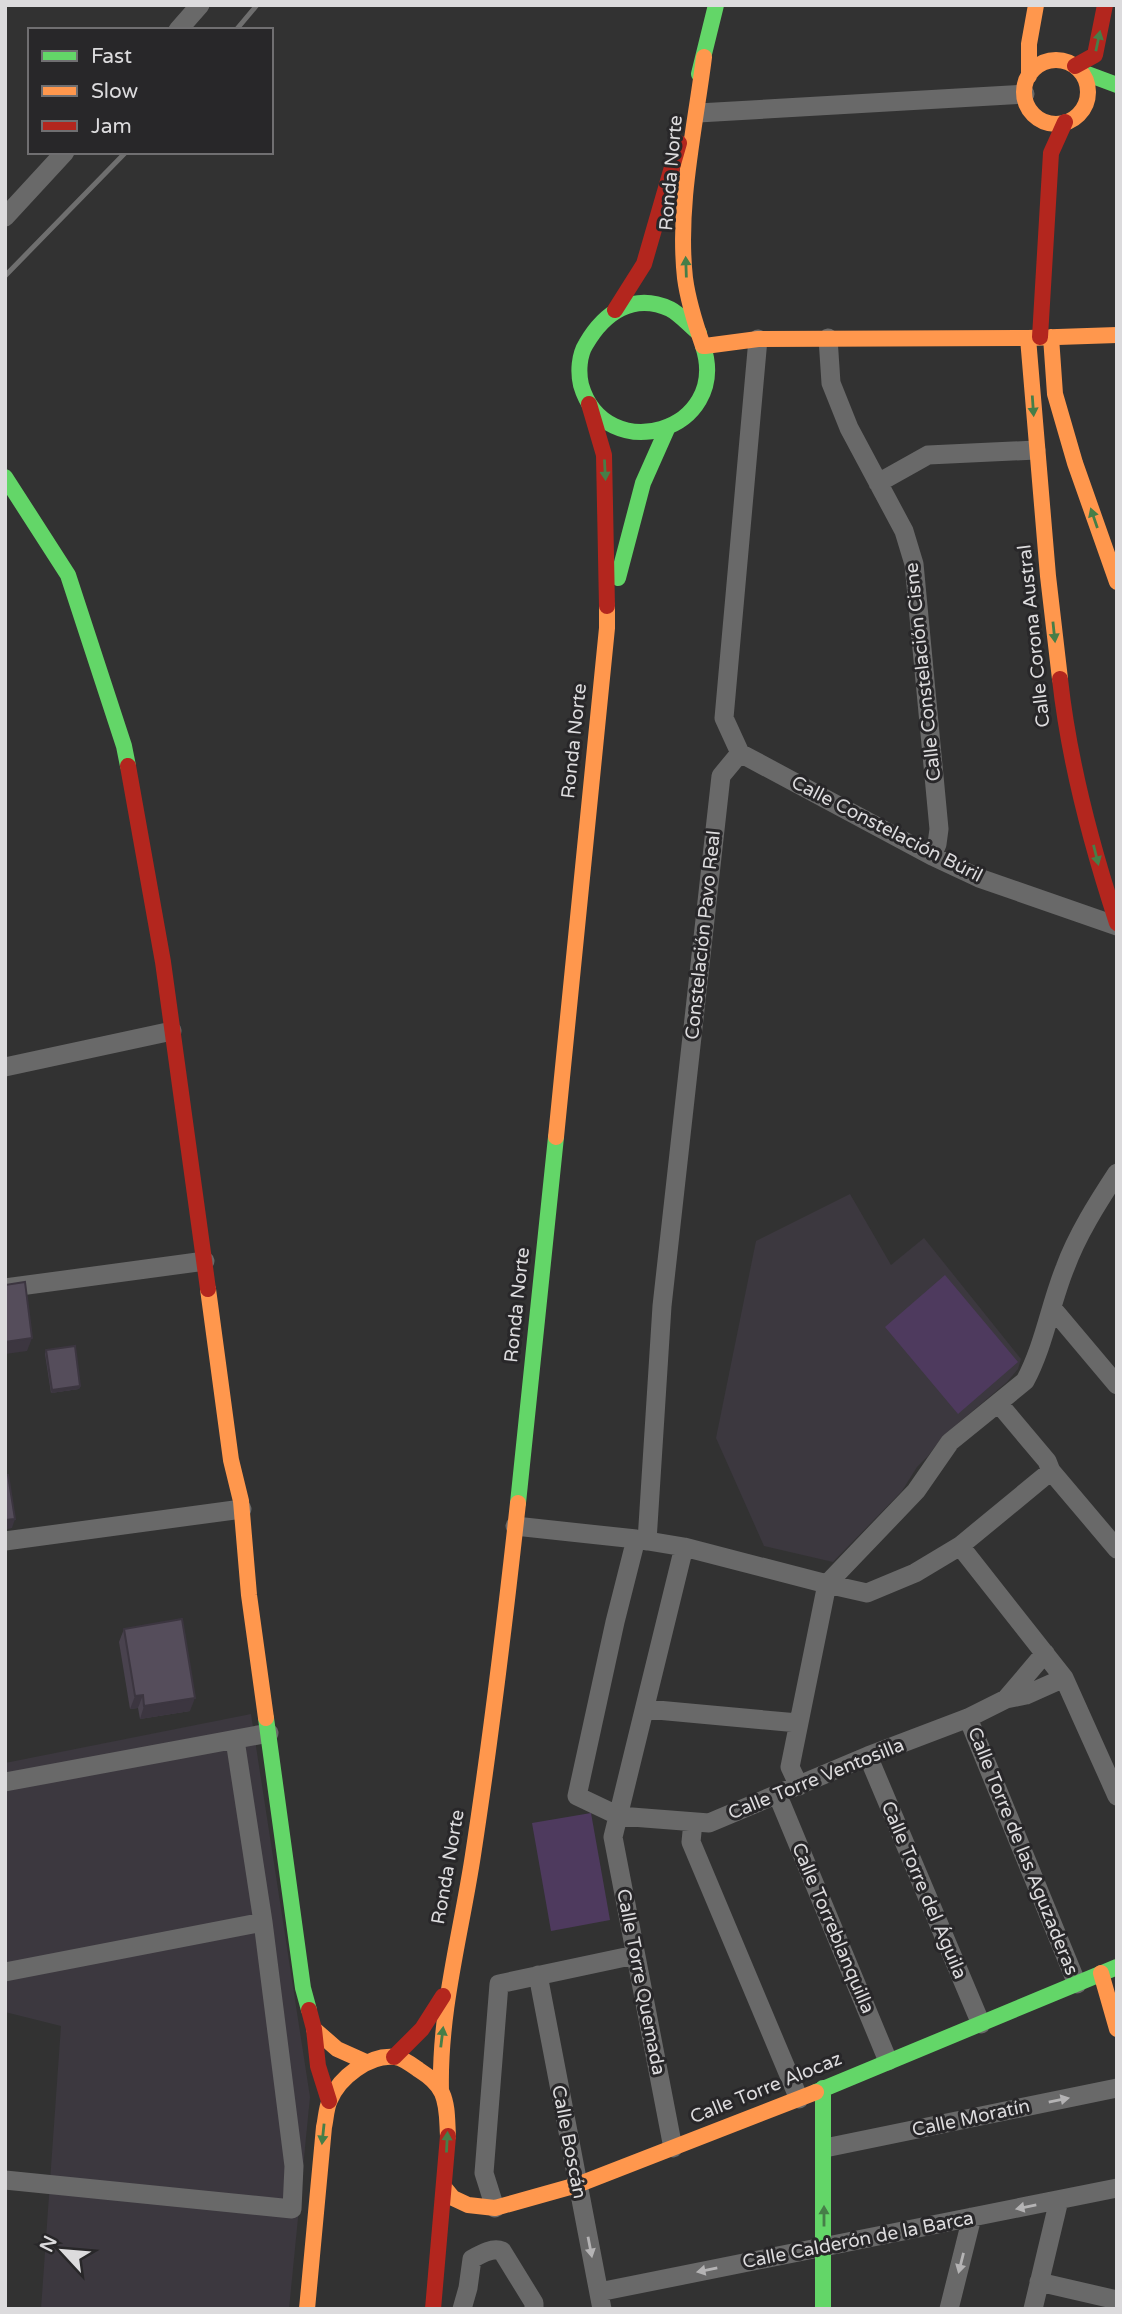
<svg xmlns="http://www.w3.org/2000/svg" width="1122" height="2314" viewBox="0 0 1122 2314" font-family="'Varela Round',sans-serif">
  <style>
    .built { fill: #3c383f }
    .green { fill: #4e3a5e }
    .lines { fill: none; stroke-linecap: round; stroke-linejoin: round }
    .street { stroke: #696969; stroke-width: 19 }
    .fast { stroke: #63d668; stroke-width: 16 }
    .slow { stroke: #ff974d; stroke-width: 16 }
    .jam { stroke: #b3261e; stroke-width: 16 }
    .rail { stroke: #6f6f6f; stroke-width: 5 }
    .wall { fill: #49424e }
    .shaded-wall { fill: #3c3640 }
    .building { fill: #554d5b; stroke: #3c3640; stroke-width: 2 }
    .oneway { fill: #467e48 }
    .oneway2 { fill: #b4b3b4 }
    .labels { text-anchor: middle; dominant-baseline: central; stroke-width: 6; stroke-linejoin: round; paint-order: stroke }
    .street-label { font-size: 19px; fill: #dcdbdd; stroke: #282729 }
  </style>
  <rect width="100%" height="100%" fill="#323232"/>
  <path class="built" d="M850,1194l41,71 33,-27 97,121 -3,10 -11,13 -64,54 -15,20 -11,11 -15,24 -69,71 -69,-16 -48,-108 40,-197z
    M251,1714l59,383 -21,212h-248l20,-283 -56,-14v-249z"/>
  <path class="green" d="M945,1275l73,87 -60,52 -73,-87z
    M591,1813l19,107 -59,11 -19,-108z"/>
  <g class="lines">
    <path class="street" d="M178,30l22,-25
      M698,113l327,-19
      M5,217l60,-65
      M828,338l3,45 18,45 55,103 10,33 25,265 -2,15 -5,12
      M878,483l50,-28 108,-5
      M740,753l192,103 47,22 138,48
      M5,1067l167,-36
      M5,1288l200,-27
      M1053,1309l64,76
      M999,1404l48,57 4,10 66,78
      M515,1526l121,13 48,8 143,37 -37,183 9,19
      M636,1539l-21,83 -38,174 42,20 90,7 159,-67 100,-38 38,-19 20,-4 38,-17
      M5,1541l237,-32
      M647,1541l15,-235 59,-530 19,-23 -16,-35 34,-379
      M960,1546l104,132 53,118
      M827,1584l89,-93 34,-49 75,-61c19,-35 25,-76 40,-113 12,-33 33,-66 52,-95
      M827,1584l40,9 48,-20 45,-27 91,-75
      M1006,1699l39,-46
      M646,1709l152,14
      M968,1718l109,266
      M868,1756l113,268
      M5,1782l264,-49
      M778,1796l110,265
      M693,1822l-2,20 108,257
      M5,1972l258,-50
      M538,1975l64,334
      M673,2148l-60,-311 71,-290
      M825,2148l292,-60
      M5,2180l287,29 2,-43 -31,-244 -28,-182
      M495,2208l-11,-35 15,-189 136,-29
      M1039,2282l78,18
      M599,2292l518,-104
      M462,2309l6,-21 4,-29c9,-5 21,-12 30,-8l32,52v6
      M949,2309l23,-92
      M1033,2309l26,-109"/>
    <path class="fast" d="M1082,72l35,13
      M699,74l17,-69
      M699,333c-9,-7 -19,-19 -29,-24 -37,-17 -66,4 -84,35 -7,11 -8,28 -5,41 24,83 150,47 122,-39
      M5,477l63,98 56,171 4,20
      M618,578l25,-95 24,-54
      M518,1503l38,-366
      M266,1718l37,270 6,22
      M823,2088v221
      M816,2092l301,-125"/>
    <path class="slow" d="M1024 92a32 32 0 1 1 64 0a32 32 0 1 1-64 0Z
      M1029,76v-32l7,-39
      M1051,337l4,57 20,69 42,119
      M1028,338l20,238 12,103
      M703,346c-8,-23 -15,-45 -18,-68 -8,-73 10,-149 19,-221
      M705,346l53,-7 270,-1 89,-3
      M556,1137l51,-509v-22
      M208,1289l23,171 10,41 8,94 17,123
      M1101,1973l16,56
      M314,2029l23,20 29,13
      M441,2091c-2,-80 20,-157 32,-236 18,-117 32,-234 45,-352
      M444,2187l9,11 15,7 27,3 82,-23 239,-93
      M307,2309l17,-182c2,-8 2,-19 6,-27 9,-22 39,-46 65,-43 8,1 17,8 24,13 8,5 19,14 23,23 6,13 5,29 6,43"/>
    <path class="jam" d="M1075,66l20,-11 10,-50
      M615,310l29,-46 35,-121
      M1040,337l11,-184 14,-31
      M589,404l15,51 3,151
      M1060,679c9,83 31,165 57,244
      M128,766l35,196 45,327
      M309,2010l5,19 4,37 11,35
      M394,2057l28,-28 21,-33
      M433,2309l15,-173"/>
    <path class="rail" d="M236,30l21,-25
      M5,276l121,-124"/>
  </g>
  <path class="wall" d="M46,1350l34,36 -1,3 -28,4 -6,-39z
    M124,1629l66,82 -50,8 -2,-11 -8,1 -11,-67z"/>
  <path class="shaded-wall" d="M32,1338l-5,13 -22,3v-12z
    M80,1386l-1,3 -28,4 1,-3z
    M15,1519l-3,9 -7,2v-10z
    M143,1695l-5,13 -8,1 5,-13z
    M195,1698l-5,13 -50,8 4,-13z"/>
  <path class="building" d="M25,1282l7,56 -27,4v-57z
    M75,1346l5,40 -28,4 -6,-40z
    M5,1475h3l7,44 -10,1z
    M182,1619l13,79 -51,8 -1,-11 -8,1 -11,-67z"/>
  <defs><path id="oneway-solid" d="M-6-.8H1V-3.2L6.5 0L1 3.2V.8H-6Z" transform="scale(1.75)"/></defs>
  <g class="oneway">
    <use href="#oneway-solid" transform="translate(1098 41) rotate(-78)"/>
    <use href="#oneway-solid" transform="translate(686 267) rotate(-92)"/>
    <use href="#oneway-solid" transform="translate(1033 406) rotate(86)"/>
    <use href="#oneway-solid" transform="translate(605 470) rotate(87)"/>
    <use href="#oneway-solid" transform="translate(1094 518) rotate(-109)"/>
    <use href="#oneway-solid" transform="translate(1054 632) rotate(84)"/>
    <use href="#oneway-solid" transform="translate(1096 855) rotate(76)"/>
    <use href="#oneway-solid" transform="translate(442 2037) rotate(-83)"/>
    <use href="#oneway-solid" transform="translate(323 2134) rotate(96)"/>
    <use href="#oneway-solid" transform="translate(447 2142) rotate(-87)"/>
    <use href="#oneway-solid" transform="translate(824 2216) rotate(-90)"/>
  </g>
  <g class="oneway2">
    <use href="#oneway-solid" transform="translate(1059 2100) rotate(-12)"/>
    <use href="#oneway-solid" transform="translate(1026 2207) rotate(169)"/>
    <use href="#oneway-solid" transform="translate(590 2247) rotate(79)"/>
    <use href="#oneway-solid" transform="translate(961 2263) rotate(104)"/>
    <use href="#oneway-solid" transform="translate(707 2270) rotate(169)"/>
  </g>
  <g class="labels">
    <g class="street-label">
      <text transform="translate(671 173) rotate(-85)">Ronda Norte</text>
      <text transform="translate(1034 636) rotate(-96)">Calle Corona Austral</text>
      <text transform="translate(923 672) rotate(-96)">Calle Constelación Cisne</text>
      <text transform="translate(574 741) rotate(-84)">Ronda Norte</text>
      <text transform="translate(887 829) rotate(27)">Calle Constelación Búril</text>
      <text transform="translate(703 935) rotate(-84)">Constelación Pavo Real</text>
      <text transform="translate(517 1305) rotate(-84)">Ronda Norte</text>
      <text transform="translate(816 1779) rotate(-22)">Calle Torre Ventosilla</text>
      <text transform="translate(1023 1851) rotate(68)">Calle Torre de las Aguzaderas</text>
      <text transform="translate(448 1867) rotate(-80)">Ronda Norte</text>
      <text transform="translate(924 1890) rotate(67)">Calle Torre del Águila</text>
      <text transform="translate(833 1928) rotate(67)">Calle Torreblanquilla</text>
      <text transform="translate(641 1982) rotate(79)">Calle Torre Quemada</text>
      <text transform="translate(766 2088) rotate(-22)">Calle Torre Alocaz</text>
      <text transform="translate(971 2118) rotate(-12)">Calle Moratín</text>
      <text transform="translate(569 2142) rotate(79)">Calle Boscán</text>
      <text transform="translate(858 2240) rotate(-11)">Calle Calderón de la Barca</text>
    </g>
  </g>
  <rect width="1122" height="2314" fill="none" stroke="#dcdbdd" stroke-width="14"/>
  <rect x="28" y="28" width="245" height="126" fill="#282729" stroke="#706f71" stroke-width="2"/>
  <rect x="42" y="51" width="35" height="10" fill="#63d668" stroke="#706f71" stroke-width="2"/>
  <text x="91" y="63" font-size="21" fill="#dcdbdd">Fast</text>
  <rect x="42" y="86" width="35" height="10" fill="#ff974d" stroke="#706f71" stroke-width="2"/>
  <text x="91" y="98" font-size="21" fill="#dcdbdd">Slow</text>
  <rect x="42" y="121" width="35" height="10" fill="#b3261e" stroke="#706f71" stroke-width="2"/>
  <text x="91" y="133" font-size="21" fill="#dcdbdd">Jam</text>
  <g transform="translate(63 2251) rotate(296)" stroke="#282729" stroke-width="5" paint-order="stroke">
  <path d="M0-5L12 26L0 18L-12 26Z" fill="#dcdbdd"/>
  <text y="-10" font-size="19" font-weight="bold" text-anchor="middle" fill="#dcdbdd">N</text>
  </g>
</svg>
